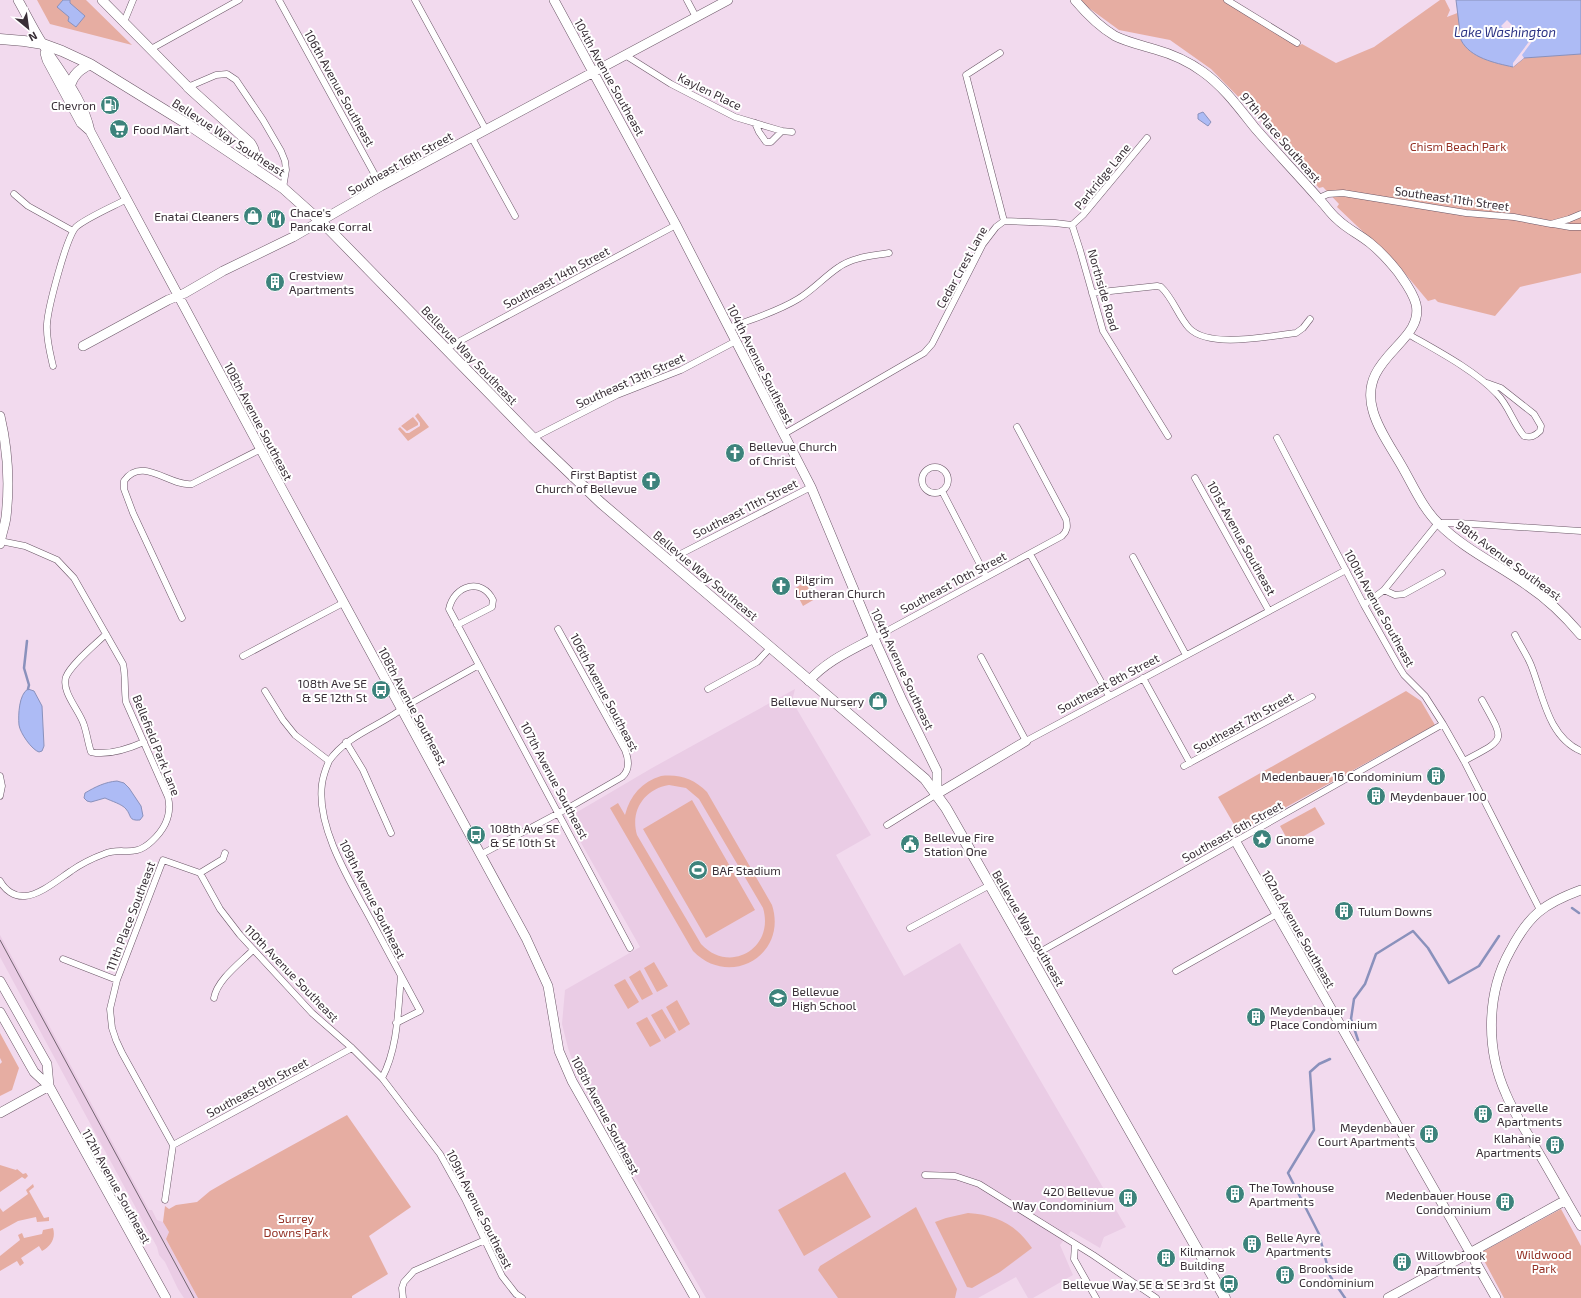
<svg xmlns="http://www.w3.org/2000/svg" width="1581" height="1298" viewBox="0 0 1581 1298" font-family="'Exo 2',sans-serif">
  <style>
    .built { fill: #eacce5 }
    .green { fill: #e6ada2; fill-rule: evenodd }
    .water { fill: #adbbf5; stroke: #8a91bc }
    .pier { fill: #f2daee }
    .lines { fill: none; stroke-linecap: round; stroke-linejoin: round }
    .stream { stroke: #8a91bc; stroke-width: 2.5 }
    .street-casing { stroke: #6a5666; stroke-width: 7 }
    .secondary-casing { stroke: #6a5666; stroke-width: 10 }
    .primary-casing { stroke: #6a5666; stroke-width: 11 }
    .street { stroke: #fff; stroke-width: 6 }
    .secondary { stroke: #fff; stroke-width: 9 }
    .primary { stroke: #fff; stroke-width: 10 }
    .tram { stroke: #726470; stroke-width: 1 }
    .labels { text-anchor: middle; dominant-baseline: central; stroke-width: 4; stroke-linejoin: round; paint-order: stroke }
    .street-label { font-size: 12px; fill: #392f37; stroke: #fff }
    .poi-label { font-size: 12px; fill: #392f37; stroke: #fff; text-anchor: start }
    .park-label { font-size: 12px; fill: #933024; stroke: #fff }
    .water-label { font-size: 13px; font-style: italic; fill: #2c3485; stroke: #fff }
  </style>
  <rect width="100%" height="100%" fill="#f2daee"/>
  <path class="built" d="M795,689l-3,12 79,134 -35,20 68,121 56,-33 166,284 -22,10 -4,11 -29,-17 -11,14 13,30 -40,23h-5l-12,-21 -38,21h-272l-126,-216 -12,-34 -6,-24 3,-34 75,-43 -73,-129 85,-50z
    M0,935l149,275h3l5,10 6,2 6,10 -3,7 32,59h-14l-6,-9 -13,-27 -6,-7 -2,-8 -157,-290z"/>
  <path class="green" d="M37,0h49l46,45 -82,-21z
    M1078,0h147l75,45 2,-1 34,19 38,-16 66,-47h5l5,10 -3,7 13,-5h121v261l-61,14 -25,29 -57,-14 -3,-3 -7,2 -31,-37 -60,-57 2,-3 -16,-17 -4,1 -61,-71 -47,-48 -41,-29 -51,-10z
    M418,413l11,14 -21,14 -10,-12 2,-2 6,6h3l11,-7v-3l-5,-7z
    M413,417l5,6v2l-11,6 -6,-5z
    M805,582l10,17 -12,7 -9,-17z
    M1406,691l15,10 14,24 -196,108 -21,-36z
    M661,776c19,-2 33,3 46,16l65,113c16,50 -42,84 -79,46l-83,-143 8,-5 7,12c5,-20 17,-33 36,-39zM669,785l17,3 13,11 64,109c12,40 -33,67 -62,36l-64,-109c-7,-24 7,-46 32,-50z
    M692,800l63,110 -49,28 -63,-109z
    M1315,807l10,17 -35,20 -10,-18z
    M654,962l14,24 -11,6 -13,-24z
    M640,970l13,24 -11,6 -13,-23z
    M625,979l14,23 -11,7 -14,-24z
    M677,1000l13,24 -11,7 -13,-24z
    M662,1009l14,23 -11,7 -14,-24z
    M647,1017l14,24 -11,6 -14,-24z
    M0,1033l19,35 -7,22 -12,6v-32l2,-2 -2,-4z
    M347,1115l64,92 -42,29 19,38 -36,22v2h-154l-32,-59 3,-7 -6,-10 2,-16 4,3 7,-4 21,-3 13,-11 19,-11z
    M0,1165l16,5 1,-1 6,5 3,-1 2,3 -3,3 -3,-2 -22,15z
    M845,1172l26,45 -67,39 -26,-46z
    M33,1184l1,3 -5,4 15,27 5,-1v4l-12,1 -1,-5 -18,4 -18,10v-23l3,4 25,-18 -2,-4z
    M916,1207l41,82 -2,9h-117l-20,-28 2,-4z
    M1561,1209l20,37v52h-77l-24,-45z
    M968,1213c29,2 47,11 64,35l-32,24 -28,16 -5,-1 -32,-65 11,-4z
    M53,1228c3,10 -2,18 -11,23l-3,-5 -18,12 3,5 -4,3 -3,-5 -17,10v-15l20,-16 -2,-5 4,-2 2,5 18,-4 1,-4z"/>
  <path class="water" d="M63,0h7v3l15,13 -9,11 -8,-6 1,-4 -12,-10z
    M1456,0h125v54l-57,4 -11,9c-18,-4 -43,-9 -52,-27z
    M1203,112l8,10 -3,4 -10,-7v-5z
    M28,689l6,2 8,15 2,40 -2,5 -3,1c-7,-2 -19,-19 -20,-27 -1,-10 0,-31 9,-36z
    M117,781l7,2 5,5 12,18 2,10 -3,4c-12,1 -8,-4 -14,-11 -4,-5 -15,-8 -21,-11l-14,4 -4,-1 -3,-3 1,-5c10,-6 20,-11 32,-12z"/>
  <path class="pier" d="M1507,20l6,6 -6,6 -6,-6z
    M1535,27l5,4 -18,24 2,3 -11,9v-4l21,-28 -3,-3z"/>
  <g class="lines">
    <path class="stream" d="M27,641l-3,27 5,17 -1,4
      M1572,908l7,5
      M1358,1040l-7,-21 3,-20 11,-15 11,-30 37,-23 15,17 21,35 30,-17 20,-30
      M1330,1059l-11,5 -9,8 4,58 -26,43 31,61 11,42 15,22"/>
    <g class="street-casing">
      <path id="street" d="M279,0l102,186
        M415,0l71,130
        M687,0l9,17
        M1227,0l70,43
        M124,22l9,-22
        M151,49l88,-49
        M625,55l46,29 64,33 47,14 10,1
        M188,87l28,-12 11,-1 9,6 27,40 18,31 4,10 1,9 -3,18
        M755,123l4,9 7,10h5l11,-11
        M472,138l43,78
        M14,194l14,12 45,25
        M1319,198l9,-4 15,-1 123,20 48,4 37,7 18,-5 12,-5
        M1004,221l51,2 17,2
        M1553,224l17,3h11
        M1072,225l8,25 23,81 65,105
        M1072,225l11,-10 64,-77
        M1092,293l65,-7 4,1c12,11 17,29 28,41 20,21 80,8 107,5l7,-5 7,-9
        M729,328c23,-9 48,-16 69,-29 15,-9 26,-22 41,-32 14,-10 33,-11 50,-14
        M1408,334c28,16 68,37 89,60 12,12 16,29 27,42 7,2 11,0 16,-5l1,-5 -7,-12 -33,-26 -14,-5
        M447,348l229,-123
        M53,366c-3,-13 -7,-28 -6,-42 1,-16 19,-86 29,-97 10,-9 38,-21 51,-28
        M784,434l140,-81 8,-9 51,-100 13,-17 8,-6 -38,-146 34,-22
        M533,438l84,-43 64,-25 55,-29
        M1277,438l87,167 35,62 5,8 21,21 18,28 21,37 76,149
        M922 480a13 13 0 1 1 26 0a13 13 0 1 1-26 0Z
        M1195,478l74,133
        M942,491l44,85
        M0,541l25,5 32,14 17,18 49,86c3,13 1,25 3,38l42,95c4,17 -3,32 -16,44 -19,18 -29,5 -48,13 -11,4 -23,10 -33,17 -12,8 -31,24 -46,25 -11,1 -20,-6 -25,-15
        M1030,554l79,142
        M1133,557l53,98
        M669,560l142,-73
        M1384,590l11,5 9,-1 38,-21
        M1364,605l20,-15 54,-67h20l123,8
        M182,618l-49,-105 -9,-24v-8c18,-26 46,6 68,3l69,-35
        M457,625l35,-18 1,-7c-11,-23 -39,-15 -44,9 60,113 121,225 181,339
        M106,634c-10,10 -35,30 -40,43 -5,15 14,34 18,48 3,9 4,18 7,27 17,4 37,-3 53,-10
        M1515,635c5,10 12,20 16,30 12,30 17,72 50,86
        M874,638l188,-102c5,-5 6,-9 4,-17l-49,-92
        M243,656l100,-53
        M981,657l45,84 320,-171
        M1143,678l47,85
        M708,689l49,-27 14,-15
        M265,691l18,29 12,15 34,26c-3,7 -6,15 -7,23 -6,44 29,99 49,136 16,30 33,61 49,91l-24,12
        M346,742l17,28 28,63
        M329,761c19,-27 52,-35 77,-55l73,-41
        M1464,761c42,-23 42,-18 18,-61
        M1184,766l128,-69
        M0,776l2,10 -2,10
        M887,825l50,-31
        M480,855l90,-48 52,-30c8,-7 7,-17 3,-27l-67,-121
        M200,873l20,36 20,26 72,78 40,35 30,30
        M910,928l80,-43
        M1031,957l412,-233
        M63,959l54,21
        M1176,971l101,-57
        M401,976c-3,34 -3,72 -19,102l58,76 25,45 37,77 14,18 6,4
        M214,998c3,-18 26,-35 39,-48
        M173,1145l-51,-92 -6,-13 -4,-12 -2,-19 7,-29 46,-120 37,13 23,-14 2,-6
        M173,1145l179,-97
        M925,1175l30,1 24,8 114,71 63,43
        M165,1200l8,-55
        M1075,1245l-1,14 22,39
        M403,1298l-1,-10 2,-6 10,-11 71,-31"/>
    </g>
    <g class="secondary-casing">
      <path id="secondary" d="M18,0c8,14 15,29 24,43 17,28 41,55 48,88l192,358 244,449 22,48 11,65 13,30 123,217
        M102,0l86,87
        M554,0l122,225 135,262 63,151 28,62 35,71v23
        M1075,0c11,13 25,27 40,36 12,6 26,9 39,13 18,5 34,12 49,23 21,15 36,36 52,56 21,24 43,47 64,71 6,6 11,14 18,20 10,10 22,15 33,24 10,8 20,19 28,29 7,10 15,20 18,32 9,39 -59,53 -43,107 5,18 17,35 27,52 12,20 22,45 39,61 26,26 60,41 89,62 21,14 37,30 53,49
        M45,53l2,7 34,63 9,8
        M83,346l85,-46 17,-7 38,-22 70,-34 88,-51 347,-186
        M0,416c8,34 10,66 6,101 -1,9 -5,18 -6,27
        M809,681c17,-20 43,-31 65,-43
        M937,794l89,-53
        M1236,842l260,456
        M1581,890c-38,14 -52,25 -71,61 -24,43 -24,99 -4,143 8,20 21,38 31,56 15,25 29,51 44,76
        M0,981l47,83 2,22
        M0,1012l34,60 15,14 117,212
        M0,1113l49,-27
        M1388,1298l178,-98"/>
    </g>
    <g class="primary-casing">
      <path id="primary" d="M0,39l24,2 19,3 19,7 28,13 99,61 94,63 47,42 203,208 68,65 324,276 21,29 279,490
        M70,85c4,-11 9,-15 20,-21
        M188,87l62,56c6,8 5,14 2,23"/>
    </g>
    <use href="#street" class="street"/>
    <use href="#secondary" class="secondary"/>
    <use href="#primary" class="primary"/>
    <path class="tram" d="M0,940l194,358"/>
  </g>
  <defs>
    <g id="fuel-disc" transform="scale(1)"><circle r="9.5" fill="#3d837c" stroke="#fff"/><path d="M-5.5-6h7V0h2V4h1.3V-2.5L3-4.5l.8-.8L6-3V5H2.5V1h-1V6h-7ZM-4.2-4.7v3.2H.2V-4.7Z" fill="#fff"/></g>
    <g id="supermarket-disc" transform="scale(1)"><circle r="9.5" fill="#3d837c" stroke="#fff"/><path d="M-6-5.5h2.5l.6 2H6L4.5 2H-2.5L-4.4-4H-6ZM-1.5 3.2a1.3 1.3 0 1 0 .1 0ZM3 3.2a1.3 1.3 0 1 0 .1 0Z" fill="#fff"/></g>
    <g id="shop-disc" transform="scale(1)"><circle r="9.5" fill="#3d837c" stroke="#fff"/><path d="M-5-2.5h2.3a2.7 3.5 0 0 1 5.4 0H5L5.5 6h-11ZM-1.5-2.5h3a1.5 2.3 0 0 0-3 0Z" fill="#fff"/></g>
    <g id="restaurant-disc" transform="scale(1)"><circle r="9.5" fill="#3d837c" stroke="#fff"/><path d="M-5-6h1v4h1v-4h1v4h1v-4h1v5L-1.5 .5V6h-2V.5L-5-1ZM5-6V6H3V1.5H1.5Q1.5-4 5-6Z" fill="#fff"/></g>
    <g id="building-disc" transform="scale(1)"><circle r="9.5" fill="#3d837c" stroke="#fff"/><path d="M-4-6H4V6H1V3H-1V6H-4ZM-2.5-4.3h1.7v1.8h-1.7ZM.8-4.3h1.7v1.8H.8ZM-2.5-1h1.7V.8h-1.7ZM.8-1h1.7V.8H.8Z" fill="#fff"/></g>
    <g id="church-disc" transform="scale(1)"><circle r="9.5" fill="#3d837c" stroke="#fff"/><path d="M-1.2-6h2.4v3.5h3.3v2.4h-3.3V6h-2.4V-.1h-3.3v-2.4h3.3Z" fill="#fff"/></g>
    <g id="bus-disc" transform="scale(1)"><circle r="9.5" fill="#3d837c" stroke="#fff"/><path d="M-5-6H5V4H4V6H2V4H-2V6H-4V4H-5ZM-3.5-4V0h7V-4ZM-3.5 1.2v1.5H-2V1.2ZM2 1.2v1.5H3.5V1.2Z" fill="#fff"/></g>
    <g id="sight-disc" transform="scale(1)"><circle r="9.5" fill="#3d837c" stroke="#fff"/><path d="M0-6L1.8-2.2L6-1.7L2.9 1.2L3.7 5.4L0 3.3L-3.7 5.4L-2.9 1.2L-6-1.7L-1.8-2.2Z" fill="#fff"/></g>
    <g id="civic-disc" transform="scale(1)"><circle r="9.5" fill="#3d837c" stroke="#fff"/><path d="M-.6-6.5H3V-4.5H.6V-3L4-1V1h2V6H-6V1h2V-1L-.6-3ZM-1.2 2.5V6h2.4V2.5Z" fill="#fff"/></g>
    <g id="stadium-disc" transform="scale(1)"><circle r="9.5" fill="#3d837c" stroke="#fff"/><path d="M0-5a6.5 5 0 1 0 0 10a6.5 5 0 1 0 0-10ZM-3.5-1.8h7v3.6h-7Z" fill="#fff"/></g>
    <g id="school-disc" transform="scale(1)"><circle r="9.5" fill="#3d837c" stroke="#fff"/><path d="M0-5L7-2L0 1L-7-2ZM-4 1L0 2.5L4 1V4Q0 6-4 4Z" fill="#fff"/></g>
  </defs>
  <g fill-rule="evenodd">
    <use href="#fuel-disc" x="110" y="105"/>
    <use href="#supermarket-disc" x="119" y="129"/>
    <use href="#shop-disc" x="253" y="216"/>
    <use href="#restaurant-disc" x="276" y="219"/>
    <use href="#building-disc" x="275" y="282"/>
    <use href="#church-disc" x="735" y="453"/>
    <use href="#church-disc" x="651" y="481"/>
    <use href="#church-disc" x="781" y="586"/>
    <use href="#bus-disc" x="381" y="690"/>
    <use href="#shop-disc" x="878" y="701"/>
    <use href="#building-disc" x="1436" y="776"/>
    <use href="#building-disc" x="1376" y="796"/>
    <use href="#bus-disc" x="476" y="835"/>
    <use href="#sight-disc" x="1262" y="839"/>
    <use href="#civic-disc" x="910" y="844"/>
    <use href="#stadium-disc" x="698" y="870"/>
    <use href="#building-disc" x="1344" y="911"/>
    <use href="#school-disc" x="778" y="998"/>
    <use href="#building-disc" x="1256" y="1017"/>
    <use href="#building-disc" x="1483" y="1114"/>
    <use href="#building-disc" x="1429" y="1134"/>
    <use href="#building-disc" x="1555" y="1145"/>
    <use href="#building-disc" x="1235" y="1194"/>
    <use href="#building-disc" x="1128" y="1198"/>
    <use href="#building-disc" x="1505" y="1202"/>
    <use href="#building-disc" x="1252" y="1244"/>
    <use href="#building-disc" x="1166" y="1258"/>
    <use href="#building-disc" x="1402" y="1262"/>
    <use href="#building-disc" x="1285" y="1275"/>
    <use href="#bus-disc" x="1229" y="1284"/>
  </g>
  <g class="labels">
    <g class="street-label">
      <text transform="translate(610 77) rotate(61)">104th Avenue Southeast</text>
      <text transform="translate(340 88) rotate(61)">106th Avenue Southeast</text>
      <text transform="translate(710 91) rotate(26)">Kaylen Place</text>
      <text transform="translate(229 137) rotate(33)">Bellevue Way Southeast</text>
      <text transform="translate(1281 137) rotate(49)">97th Place Southeast</text>
      <text transform="translate(400 163) rotate(-29)">Southeast 16th Street</text>
      <text transform="translate(1102 176) rotate(-51)">Parkridge Lane</text>
      <text transform="translate(1452 198) rotate(8)">Southeast 11th Street</text>
      <text transform="translate(961 267) rotate(-61)">Cedar Crest Lane</text>
      <text transform="translate(556 277) rotate(-28)">Southeast 14th Street</text>
      <text transform="translate(1104 290) rotate(74)">Northside Road</text>
      <text transform="translate(470 355) rotate(46)">Bellevue Way Southeast</text>
      <text transform="translate(761 364) rotate(63)">104th Avenue Southeast</text>
      <text transform="translate(630 380) rotate(-24)">Southeast 13th Street</text>
      <text transform="translate(259 421) rotate(62)">108th Avenue Southeast</text>
      <text transform="translate(745 508) rotate(-27)">Southeast 11th Street</text>
      <text transform="translate(1242 538) rotate(61)">101st Avenue Southeast</text>
      <text transform="translate(1509 560) rotate(36)">98th Avenue Southeast</text>
      <text transform="translate(706 575) rotate(40)">Bellevue Way Southeast</text>
      <text transform="translate(953 582) rotate(-28)">Southeast 10th Street</text>
      <text transform="translate(1380 608) rotate(61)">100th Avenue Southeast</text>
      <text transform="translate(903 669) rotate(65)">104th Avenue Southeast</text>
      <text transform="translate(1108 683) rotate(-28)">Southeast 8th Street</text>
      <text transform="translate(605 692) rotate(62)">106th Avenue Southeast</text>
      <text transform="translate(413 706) rotate(62)">108th Avenue Southeast</text>
      <text transform="translate(1243 722) rotate(-29)">Southeast 7th Street</text>
      <text transform="translate(157 745) rotate(68)">Bellefield Park Lane</text>
      <text transform="translate(555 780) rotate(62)">107th Avenue Southeast</text>
      <text transform="translate(1232 831) rotate(-29)">Southeast 6th Street</text>
      <text transform="translate(373 899) rotate(63)">109th Avenue Southeast</text>
      <text transform="translate(130 916) rotate(-69)">111th Place Southeast</text>
      <text transform="translate(1029 928) rotate(60)">Bellevue Way Southeast</text>
      <text transform="translate(1299 929) rotate(60)">102nd Avenue Southeast</text>
      <text transform="translate(292 973) rotate(46)">110th Avenue Southeast</text>
      <text transform="translate(257 1087) rotate(-28)">Southeast 9th Street</text>
      <text transform="translate(606 1115) rotate(62)">108th Avenue Southeast</text>
      <text transform="translate(117 1186) rotate(61)">112th Avenue Southeast</text>
      <text transform="translate(480 1209) rotate(63)">109th Avenue Southeast</text>
    </g>
    <g class="poi-label">
      <text x="96" y="105" text-anchor="end">Chevron</text>
      <text x="133" y="129">Food Mart</text>
      <text x="290" y="212">Chace's<tspan x="290" dy="14">Pancake Corral</tspan></text>
      <text x="239" y="216" text-anchor="end">Enatai Cleaners</text>
      <text x="289" y="275">Crestview<tspan x="289" dy="14">Apartments</tspan></text>
      <text x="749" y="446">Bellevue Church<tspan x="749" dy="14">of Christ</tspan></text>
      <text x="637" y="474" text-anchor="end">First Baptist<tspan x="637" dy="14">Church of Bellevue</tspan></text>
      <text x="795" y="579">Pilgrim<tspan x="795" dy="14">Lutheran Church</tspan></text>
      <text x="367" y="683" text-anchor="end">108th Ave SE<tspan x="367" dy="14">&amp; SE 12th St</tspan></text>
      <text x="864" y="701" text-anchor="end">Bellevue Nursery</text>
      <text x="1422" y="776" text-anchor="end">Medenbauer 16 Condominium</text>
      <text x="1390" y="796">Meydenbauer 100</text>
      <text x="490" y="828">108th Ave SE<tspan x="490" dy="14">&amp; SE 10th St</tspan></text>
      <text x="924" y="837">Bellevue Fire<tspan x="924" dy="14">Station One</tspan></text>
      <text x="1276" y="839">Gnome</text>
      <text x="712" y="870">BAF Stadium</text>
      <text x="1358" y="911">Tulum Downs</text>
      <text x="792" y="991">Bellevue<tspan x="792" dy="14">High School</tspan></text>
      <text x="1270" y="1010">Meydenbauer<tspan x="1270" dy="14">Place Condominium</tspan></text>
      <text x="1497" y="1107">Caravelle<tspan x="1497" dy="14">Apartments</tspan></text>
      <text x="1415" y="1127" text-anchor="end">Meydenbauer<tspan x="1415" dy="14">Court Apartments</tspan></text>
      <text x="1541" y="1138" text-anchor="end">Klahanie<tspan x="1541" dy="14">Apartments</tspan></text>
      <text x="1249" y="1187">The Townhouse<tspan x="1249" dy="14">Apartments</tspan></text>
      <text x="1114" y="1191" text-anchor="end">420 Bellevue<tspan x="1114" dy="14">Way Condominium</tspan></text>
      <text x="1491" y="1195" text-anchor="end">Medenbauer House<tspan x="1491" dy="14">Condominium</tspan></text>
      <text x="1266" y="1237">Belle Ayre<tspan x="1266" dy="14">Apartments</tspan></text>
      <text x="1180" y="1251">Kilmarnok<tspan x="1180" dy="14">Building</tspan></text>
      <text x="1416" y="1255">Willowbrook<tspan x="1416" dy="14">Apartments</tspan></text>
      <text x="1299" y="1268">Brookside<tspan x="1299" dy="14">Condominium</tspan></text>
      <text x="1215" y="1284" text-anchor="end">Bellevue Way SE &amp; SE 3rd St</text>
    </g>
    <g class="park-label">
      <text x="1458" y="146">Chism Beach Park</text>
      <text x="296" y="1218">Surrey<tspan x="296" dy="14">Downs Park</tspan></text>
      <text x="1544" y="1254">Wildwood<tspan x="1544" dy="14">Park</tspan></text>
    </g>
    <g class="water-label">
      <text x="1505" y="32">Lake Washington</text>
    </g>
  </g>
  <g transform="translate(28 28) rotate(151)" stroke="#ffffff" stroke-width="3" paint-order="stroke">
  <path d="M0-3L7 15L0 10L-7 15Z" fill="#392f37"/>
  <text y="-6" font-size="11" font-weight="bold" text-anchor="middle" fill="#392f37">N</text>
  </g>
</svg>
